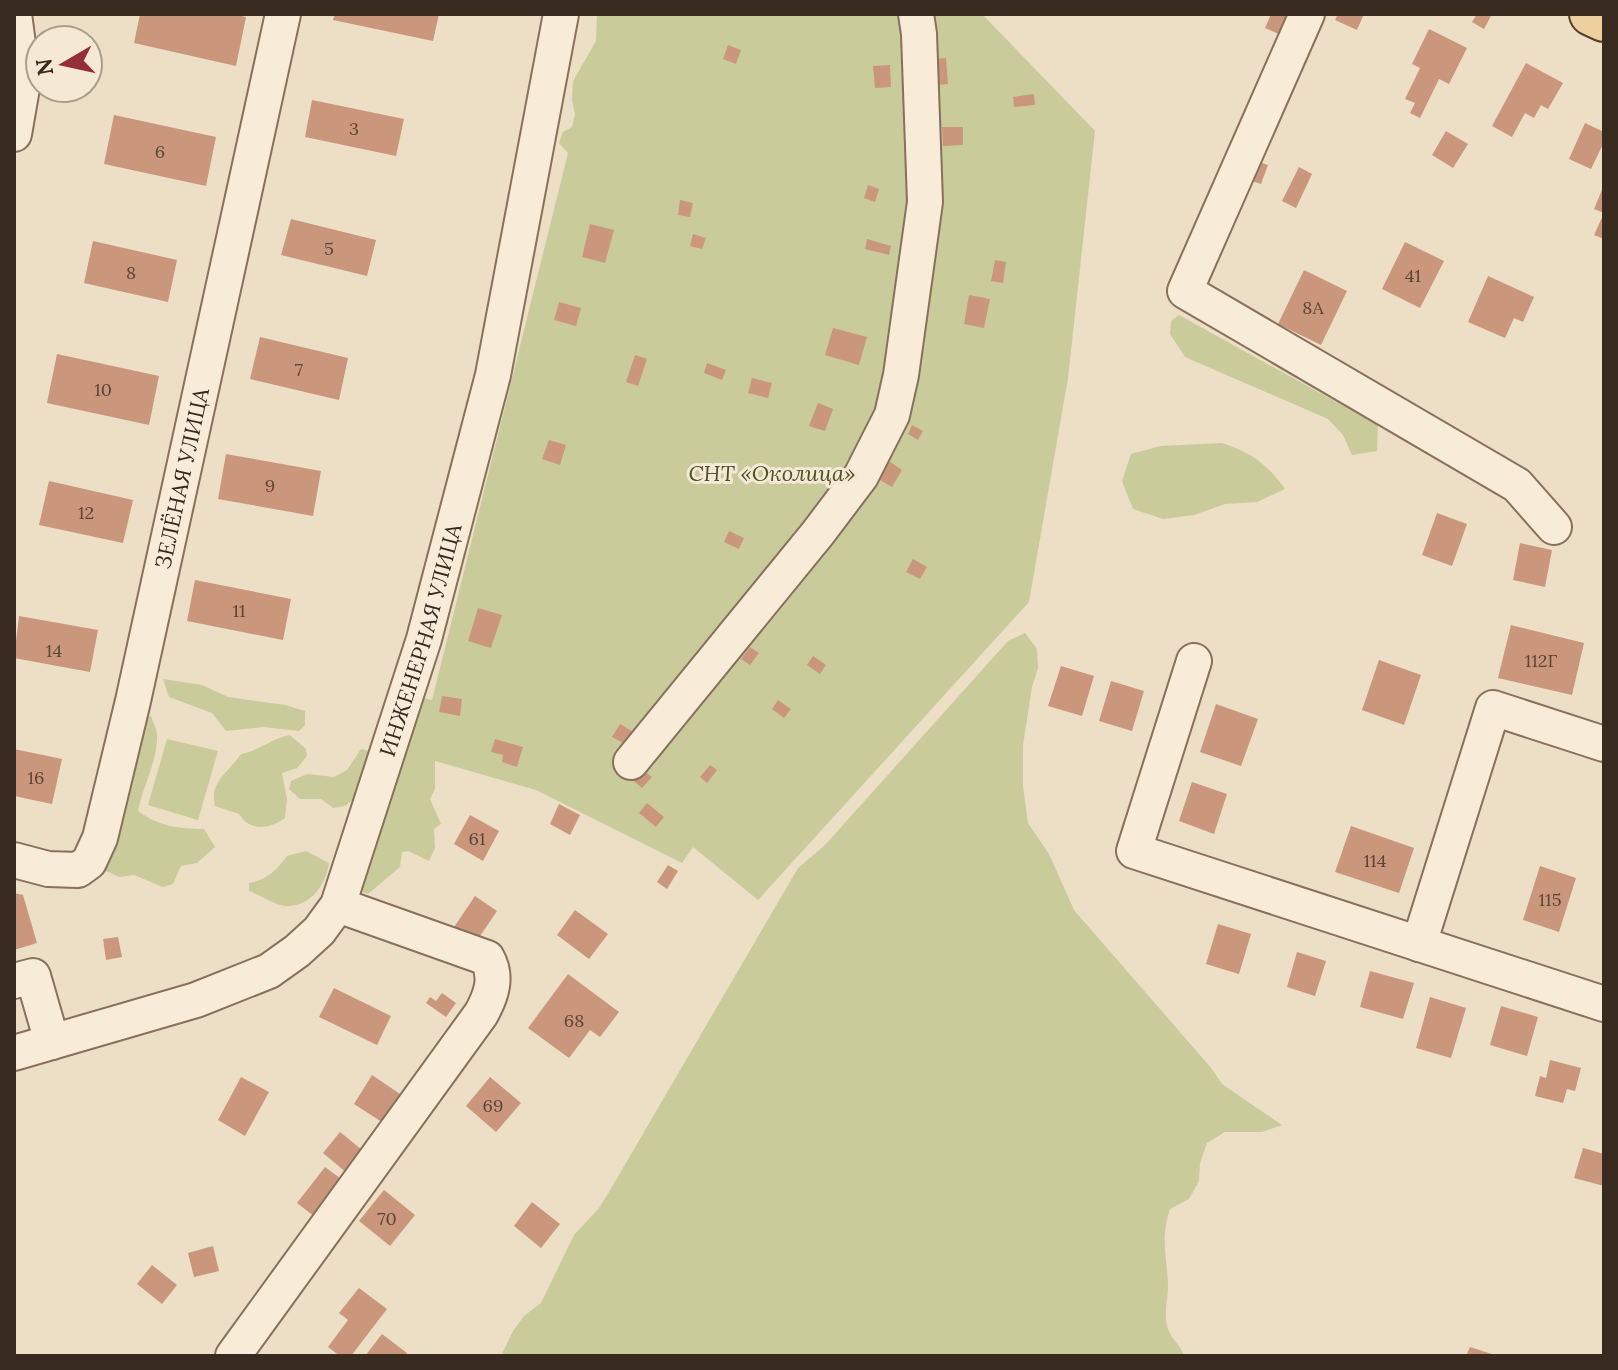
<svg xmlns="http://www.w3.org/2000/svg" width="1618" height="1370" viewBox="0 0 1618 1370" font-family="Lora,serif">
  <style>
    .green { fill: #c9cb9a }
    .building { fill: #ca977d }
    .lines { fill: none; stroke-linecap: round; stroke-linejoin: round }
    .minor-casing { stroke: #88705c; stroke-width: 38 }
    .major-casing { stroke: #563f30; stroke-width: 46 }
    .minor { stroke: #f8ecd9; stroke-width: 34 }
    .major { stroke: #eed09f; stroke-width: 42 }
    .labels { text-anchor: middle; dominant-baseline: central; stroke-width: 6; stroke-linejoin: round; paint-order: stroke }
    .number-label { font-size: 18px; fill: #5c4536 }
    .park-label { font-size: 22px; font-style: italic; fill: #4c5427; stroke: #f5e9d5 }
    .street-label { font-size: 22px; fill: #382a1f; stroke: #f5e9d5 }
  </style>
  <rect width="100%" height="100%" fill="#eddec6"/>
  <path class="green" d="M597,14h385l113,117 -27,247 -39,224 -271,298 -65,-53 -11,16 -146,-73 -101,-29v28l-5,10 11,25 -7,5 1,19 -6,13 -21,-10 -6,1 -2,15 -32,27 -10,-3 10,-39 11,-11 1,-27 12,-14 -3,-15 16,-30 -2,-15 20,-42 9,2 136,-547 -9,-10 4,-11 9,-5 3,-13 -3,-14 1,-19 23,-40z
    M1179,315l199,110 -1,26 -25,4 -9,-20 -15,-16 -143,-62 -15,-23 1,-13z
    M1222,443c30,10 44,20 63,46l-28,13 -32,2 -31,11 -31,4 -30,-10 -11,-28 9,-27 29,-8z
    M1025,633l12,16 1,19 -6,19 -9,58v41l5,37 21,31 25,56 138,159 10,15 60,41 -20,7h-37l-18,11 -7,20 -1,18 -10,18 -19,10c-10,30 -3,46 -2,76 0,16 -5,28 0,44 3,10 13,16 16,27h-683l12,-25 11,-15 17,-13 33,-68 25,-27 10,-16 189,-324 27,-23 183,-204z
    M163,679l39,6 26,12 57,8 20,6v14l-6,6 -36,-4 -37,4 -14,-18 -43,-16z
    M151,716c2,6 6,13 6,19 1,25 -14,51 -19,76 20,15 41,18 66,18l11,18 -18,16 -16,3 -8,18 -10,3 -29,-12 -15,2 -13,-6 -7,-11 38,-139z
    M290,735l16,14 1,7 -10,12 -15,5 5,26 -2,19c-15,11 -35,14 -46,-4l-24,-8c-6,-24 13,-33 26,-52 20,-4 29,-15 49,-19z
    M167,739l51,12 -20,69 -50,-15z
    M361,749l8,2v13l-14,34 -10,8 -12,2 -12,-9h-21l-11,-10 2,-8 16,-7 27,3 13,-7z
    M306,851l23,12c-3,21 -18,44 -43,43 -10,0 -26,-11 -37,-15v-8c18,-3 28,-13 38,-27z"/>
  <path class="building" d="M140,14h91l15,3 -10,49 -102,-23z
    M335,14h104l-6,27 -100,-21z
    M1271,14h12l11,5 -8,18 -21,-9z
    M1338,14h26l-7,16 -22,-10z
    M1477,14h15l-8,15 -12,-7z
    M1429,29l38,19 -18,36 -10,-5 -19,39 -10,-5 5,-10 -10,-4 15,-31 -8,-4z
    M728,45l13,5 -5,14 -13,-5z
    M946,58l2,26 -12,1 -2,-26z
    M1526,63l37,20 -15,26 -7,-4 -7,13 -9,-5 -13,24 -20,-11z
    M890,65l1,22 -16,1 -2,-22z
    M1034,94l1,11 -21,2 -1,-10z
    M312,100l92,19 -8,37 -91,-19z
    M114,115l102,22 -10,49 -102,-22z
    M1585,123l19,9v10l-13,27 -22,-10z
    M942,127h21v18l-20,1z
    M1446,131l22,13 -15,24 -21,-13z
    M1256,161l12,4 -7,19 -12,-4z
    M1299,167l13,7 -16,34 -14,-7z
    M868,185l11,4 -4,13 -11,-4z
    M1604,185v54l-10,-4 10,-22 -10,-4z
    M680,200l13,3 -3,14 -12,-2z
    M291,219l85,21 -9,36 -86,-21z
    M590,224l24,6 -9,33 -23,-6z
    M693,234l13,4 -4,11 -12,-3z
    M867,239l24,7 -2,9 -24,-6z
    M93,241l84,19 -9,42 -84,-19z
    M1405,242l39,19 -24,47 -38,-19z
    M995,260l11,2 -3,21 -12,-2z
    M1304,270l43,21 -26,54 -43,-21z
    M1488,276l46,21 -11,25 -9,-4 -9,20 -37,-16z
    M969,295l21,4 -6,29 -20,-4z
    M559,302l22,6 -5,18 -22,-6z
    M833,328l34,9 -8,28 -34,-10z
    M260,337l88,21 -9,42 -89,-21z
    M57,354l102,22 -10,49 -102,-22z
    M635,355l12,4 -9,27 -12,-4z
    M707,363l19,7 -4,10 -18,-7z
    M752,378l20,5 -4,15 -20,-5z
    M818,403l15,6 -8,22 -16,-5z
    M912,425l11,6 -5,9 -10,-6z
    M549,440l17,5 -6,20 -18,-6z
    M226,454l95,17 -8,45 -95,-17z
    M889,461l13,9 -10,17 -14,-8z
    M49,481l84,19 -10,43 -84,-18z
    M1437,513l30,11 -15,42 -30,-11z
    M729,531l15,7 -5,11 -15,-7z
    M1520,543l32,7 -7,37 -32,-7z
    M913,559l14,8 -7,12 -14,-7z
    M195,580l96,19 -8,41 -96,-19z
    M478,608l24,7 -11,33 -23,-7z
    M19,616l79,14 -8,42 -76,-14z
    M1511,625l73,18 -12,52 -74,-17z
    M750,647l9,6 -9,12 -9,-6z
    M813,656l13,9 -6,9 -13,-9z
    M1379,660l42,15 -17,50 -42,-15z
    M1061,666l33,10 -12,40 -34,-10z
    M1111,681l33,10 -12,40 -33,-10z
    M442,696l20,3 -2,17 -21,-4z
    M778,700l13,9 -7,9 -12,-9z
    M1216,704l42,15 -17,47 -41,-14z
    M620,724l12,7 -7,13 -13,-7z
    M495,739l28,8 -6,20 -15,-5 1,-7 -12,-3z
    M14,749l48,10 -10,45 -38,-8z
    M710,765l7,5 -10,13 -7,-6z
    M640,768l12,9 -10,11 -11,-9z
    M1192,782l35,12 -13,40 -35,-13z
    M647,803l17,14 -8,10 -17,-14z
    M559,804l21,11 -10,20 -20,-11z
    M470,815l29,16 -16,30 -29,-17z
    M1351,826l63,22 -15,45 -64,-21z
    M668,865l10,6 -11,18 -10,-7z
    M1540,866l36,12 -17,54 -36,-12z
    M14,893l9,2 14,48 -23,7z
    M475,896l22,15 -23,34 -22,-15z
    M575,910l33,24 -19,25 -32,-24z
    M1218,924l33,10 -12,40 -33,-10z
    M118,937l4,20 -16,3 -3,-21z
    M1297,952l29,9 -11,35 -28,-9z
    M1370,971l44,12 -11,36 -43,-12z
    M568,974l51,38 -19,25 -10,-7 -21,28 -41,-30z
    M334,988l57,28 -14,29 -58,-28z
    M442,993l14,10 -10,14 -20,-14 4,-6 6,4z
    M1430,997l36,11 -15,50 -35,-10z
    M1501,1006l37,11 -11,39 -37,-11z
    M1550,1060l31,8 -6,23 -8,-2 -4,14 -28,-7 5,-20 6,2z
    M372,1075l31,21 -18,28 -31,-20z
    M241,1077l28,15 -24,44 -27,-16z
    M490,1077l31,26 -25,29 -30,-26z
    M340,1132l32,26 -18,21 -31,-26z
    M1583,1148l21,6v32l-30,-8z
    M325,1167l23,17 -28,37 -23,-18z
    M384,1190l31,25 -25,31 -31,-25z
    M532,1202l28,22 -19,24 -27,-22z
    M213,1246l6,25 -25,6 -6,-24z
    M152,1265l25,20 -15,19 -25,-20z
    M359,1288l28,21 -36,47h-11l-12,-9 20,-27 -9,-7z
    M382,1334l25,19 -2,3h-40z
    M1470,1347l25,8v1h-29z"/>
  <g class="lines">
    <g class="minor-casing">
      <g id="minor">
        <path d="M1307,14l-122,277 332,194 37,42"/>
        <path d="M14,134l9,-52 -9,-68"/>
        <path d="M1194,661l-60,190 470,153"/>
        <path d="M631,762l187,-229 43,-57 31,-61 9,-40 24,-173 -6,-168 -3,-20"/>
        <path id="s1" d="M14,860l34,9 30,1 11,-8 11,-24 33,-137 150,-687"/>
        <path d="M1419,944l74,-236 111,36"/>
        <path d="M14,981l19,-5 19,66"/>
        <path id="s2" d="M14,1053l182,-53 73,-29 28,-20 22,-20 19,-26 86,-266 69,-264 68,-361"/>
        <path d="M233,1356l248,-342c10,-18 17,-37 6,-56l-149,-53"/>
      </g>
    </g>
    <g class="major-casing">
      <path id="major" d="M1591,14l13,6"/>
    </g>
    <use href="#minor" class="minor"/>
    <use href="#major" class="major"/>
  </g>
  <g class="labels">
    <g class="number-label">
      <text x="354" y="128">3</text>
      <text x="160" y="151">6</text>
      <text x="329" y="248">5</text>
      <text x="131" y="272">8</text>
      <text x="1413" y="275">41</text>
      <text x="1313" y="307">8А</text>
      <text x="299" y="369">7</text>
      <text x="103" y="389">10</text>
      <text x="270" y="485">9</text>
      <text x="86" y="512">12</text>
      <text x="239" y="610">11</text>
      <text x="54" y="650">14</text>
      <text x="1541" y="660">112Г</text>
      <text x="36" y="777">16</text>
      <text x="477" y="838">61</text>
      <text x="1375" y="860">114</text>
      <text x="1550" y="899">115</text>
      <text x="574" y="1020">68</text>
      <text x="493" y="1105">69</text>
      <text x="387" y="1218">70</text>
    </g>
    <g class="park-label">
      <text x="772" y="473">СНТ «Околица»</text>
    </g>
    <g class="street-label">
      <text stroke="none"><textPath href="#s1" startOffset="474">ЗЕЛЁНАЯ УЛИЦА</textPath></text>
      <text stroke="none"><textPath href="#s2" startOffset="642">ИНЖЕНЕРНАЯ УЛИЦА</textPath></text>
    </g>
  </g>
  <rect width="1618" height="1370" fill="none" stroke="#382a1f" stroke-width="32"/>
  <g transform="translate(64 64) rotate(261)"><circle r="38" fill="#f5e9d5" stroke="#a99d8c" stroke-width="2"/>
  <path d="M0-6L14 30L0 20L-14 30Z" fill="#952e36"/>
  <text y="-12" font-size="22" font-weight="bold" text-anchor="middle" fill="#382a1f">N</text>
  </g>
</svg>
